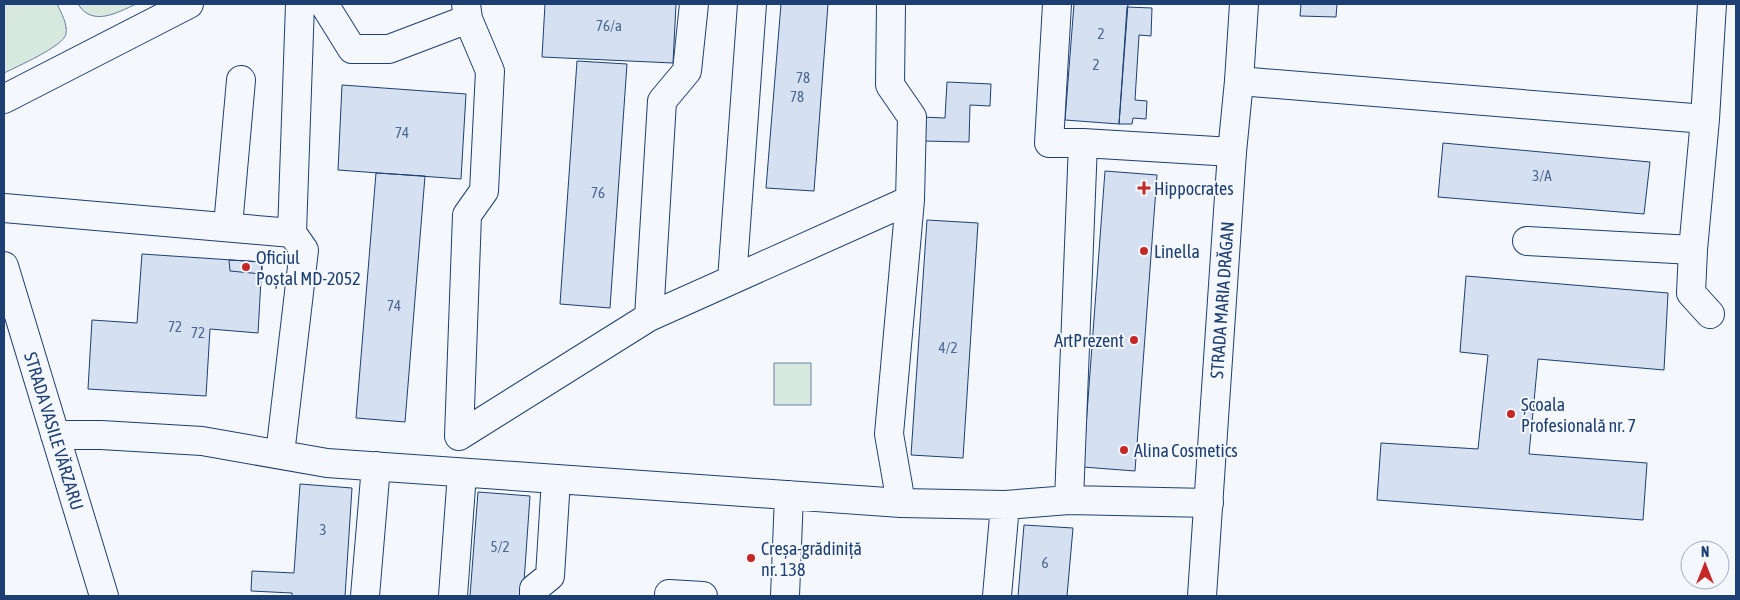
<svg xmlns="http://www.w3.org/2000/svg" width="1740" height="600" viewBox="0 0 1740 600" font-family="'Asap Condensed',sans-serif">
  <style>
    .green { fill: #d7e8df; stroke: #687fa3 }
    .building { fill: #d5e0f0; stroke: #1d3f73 }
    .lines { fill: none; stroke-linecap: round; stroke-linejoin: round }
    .minor-casing { stroke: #1d3f73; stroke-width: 30 }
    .major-casing { stroke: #1d3f73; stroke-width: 30 }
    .minor { stroke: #f4f7fb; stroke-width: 28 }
    .major { stroke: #f4f7fb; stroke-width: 28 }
    .poi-dot { fill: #c62828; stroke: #f4f7fb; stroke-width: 2 }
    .labels { text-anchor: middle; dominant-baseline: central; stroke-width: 4; stroke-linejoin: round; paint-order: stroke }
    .number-label { font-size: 15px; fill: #4b6792 }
    .poi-label { font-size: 18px; fill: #1d3f73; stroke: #f4f7fb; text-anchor: start }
    .street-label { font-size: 18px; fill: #1d3f73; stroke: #f4f7fb }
  </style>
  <rect width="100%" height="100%" fill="#f4f7fb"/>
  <path class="green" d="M4,4h53c4,8 11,21 9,30 -2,12 -50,33 -62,39z
    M78,4h58c-19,9 -44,23 -58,0z
    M774,363h37v42h-37z"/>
  <path class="building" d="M545,4h131l-3,59 -131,-6z
    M781,4h47l-14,187 -48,-3z
    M1074,4h54l-9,120 -54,-4z
    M1301,4h36l-1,13 -36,-1z
    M1127,7l25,1 -1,28 -12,-1 -4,65 12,1 -1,18 -13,-1 -1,6h-13z
    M577,61l50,3 -17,244 -50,-4z
    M947,82l44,2 -1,22 -20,-1 -1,37 -47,-1v-24l23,1z
    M342,85l124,9 -5,85 -123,-9z
    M1443,143l207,19 -6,52 -206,-17z
    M1105,171l52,4 -22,296 -52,-4z
    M376,173l49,3 -20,246 -49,-4z
    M927,220l51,3 -15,235 -52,-3z
    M142,254l120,8 -4,71 -48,-4 -4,67 -118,-7 4,-69 45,3z
    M229,260l33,2v12l-32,-3z
    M1466,276l202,17 -4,77 -126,-11 -9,95 118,9 -4,57 -266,-20 4,-57 97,6 10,-94 -28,-3z
    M300,484l52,4 -7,108h-53v-3l-41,-2 1,-20 42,2z
    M478,492l52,4 -7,100h-53z
    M1024,525l49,3 -6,68h-49z"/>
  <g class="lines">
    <g class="minor-casing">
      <path id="minor" d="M324,4l28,45h37l79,-30
        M891,4l-1,81 22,32 -2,83
        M1057,4l-8,139h34l149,9
        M1239,81l466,38 7,-115
        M1705,119l-12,131 -2,43 19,21
        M4,208l288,25
        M228,226l13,-146
        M1527,241l166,9
        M4,266l100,330
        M732,280l20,-276
        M649,317l13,-216 25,-30 7,-67
        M55,435h46l101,6 125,22 574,40 104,2 64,-5 140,3
        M459,436l190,-119 261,-117 -21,234 12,69
        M459,436l8,-221 17,-24 6,-120 -22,-52 -2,-15
        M280,454l24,-204 -12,-17 8,-229
        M1069,500l14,-357
        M365,596l11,-130
        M453,596l9,-123
        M534,596v-7l16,-13 6,-97
        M669,596v-2l34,2
        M785,596l4,-101
        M997,596l8,-91"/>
    </g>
    <g class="major-casing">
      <path id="major" d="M4,99l185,-95
        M1202,596l30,-444 7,-71 5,-77"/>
    </g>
    <use href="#minor" class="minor"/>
    <use href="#major" class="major"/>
  </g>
  <g class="poi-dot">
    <path d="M1141.5 180.5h5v5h5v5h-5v5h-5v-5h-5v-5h5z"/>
    <circle cx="1144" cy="251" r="5"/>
    <circle cx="246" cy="267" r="5"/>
    <circle cx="1134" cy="340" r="5"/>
    <circle cx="1511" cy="414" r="5"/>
    <circle cx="1124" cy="450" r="5"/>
    <circle cx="751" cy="558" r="5"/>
  </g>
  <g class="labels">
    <g class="number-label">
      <text x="609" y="25">76/a</text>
      <text x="1101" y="33">2</text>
      <text x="1096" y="64">2</text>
      <text x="803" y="77">78</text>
      <text x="797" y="96">78</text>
      <text x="402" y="132">74</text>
      <text x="1542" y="175">3/A</text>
      <text x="598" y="192">76</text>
      <text x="394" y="305">74</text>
      <text x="175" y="326">72</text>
      <text x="198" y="332">72</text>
      <text x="948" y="347">4/2</text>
      <text x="323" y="529">3</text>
      <text x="500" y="546">5/2</text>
      <text x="1045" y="562">6</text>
    </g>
    <g class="poi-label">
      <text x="1154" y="188">Hippocrates</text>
      <text x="1154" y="251">Linella</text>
      <text x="256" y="257">Oficiul<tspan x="256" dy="21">Poștal MD-2052</tspan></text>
      <text x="1124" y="340" text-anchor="end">ArtPrezent</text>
      <text x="1521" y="404">Școala<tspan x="1521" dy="21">Profesională nr. 7</tspan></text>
      <text x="1134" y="450">Alina Cosmetics</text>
      <text x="761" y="548">Creșa-grădiniță<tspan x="761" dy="21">nr. 138</tspan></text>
    </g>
    <g class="street-label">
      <text transform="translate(1222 300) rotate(-86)">STRADA MARIA DRĂGAN</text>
      <text transform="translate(54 431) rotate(73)">STRADA VASILE VĂRZARU</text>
    </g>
  </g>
  <rect width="1740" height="600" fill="none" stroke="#1d3f73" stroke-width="10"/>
  <g transform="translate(1705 565)"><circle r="24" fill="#f4f7fb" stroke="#9eadc5"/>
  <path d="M0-4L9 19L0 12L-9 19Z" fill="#c62828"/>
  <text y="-8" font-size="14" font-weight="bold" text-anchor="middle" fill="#1d3f73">N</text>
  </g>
</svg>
